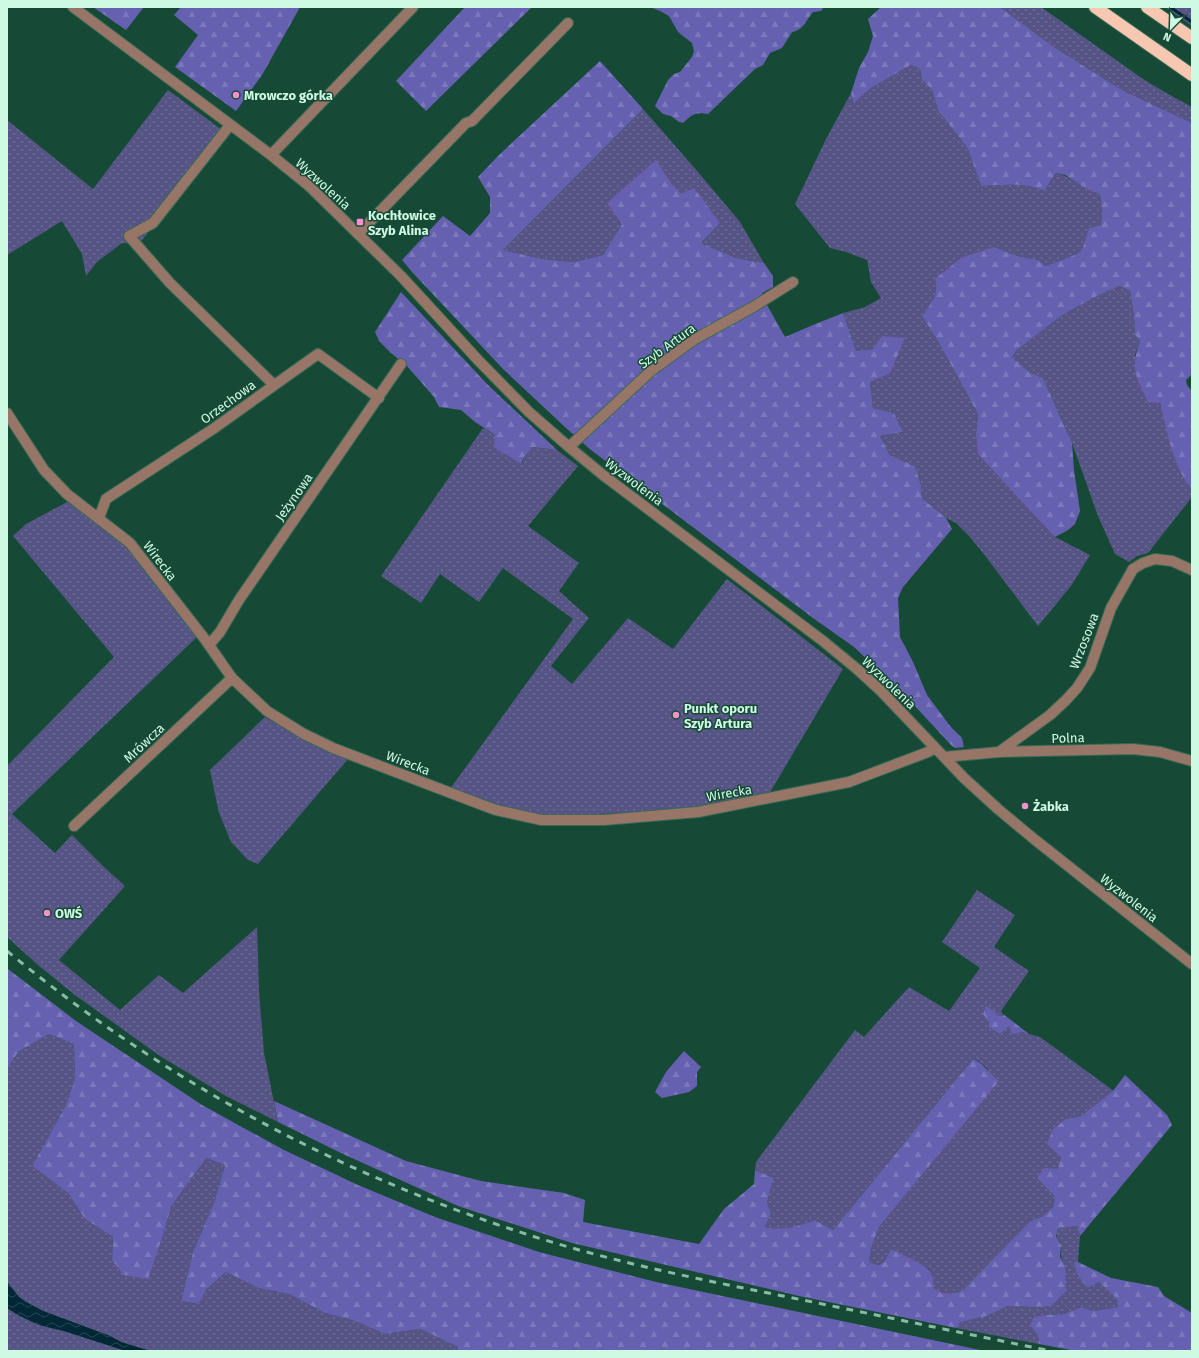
<svg xmlns="http://www.w3.org/2000/svg" width="1199" height="1358" viewBox="0 0 1199 1358" font-family="'Fira Sans',sans-serif">
  <style>
    .grass { fill: url(#grass-dots) }
    .forest { fill: url(#forest-firs) }
    .water { fill: url(#water-waves) }
    .lines { fill: none; stroke-linecap: round; stroke-linejoin: round }
    .stream { stroke: #002836; stroke-width: 3 }
    .minor-casing { stroke: #386a55; stroke-width: 12 }
    .highway-casing { stroke: #386a55; stroke-width: 14 }
    .minor { stroke: #977567; stroke-width: 10 }
    .highway { stroke: #f8c7b1; stroke-width: 12 }
    .rail { stroke: #8bbaa5; stroke-width: 3; stroke-dasharray: 7 7; stroke-linecap: butt }
    .poi-dot { fill: #f790cd; stroke: #174a36; stroke-width: 1.5 }
    .labels { text-anchor: middle; dominant-baseline: central; stroke-width: 3; stroke-linejoin: round; paint-order: stroke }
    .poi-label { font-size: 13px; font-weight: bold; fill: #cefae4; stroke: #174a36; text-anchor: start }
    .street-label { font-size: 13px; fill: #cefae4; stroke: #174a36 }
  </style>
  <defs>
    <pattern id="grass-dots" width="8" height="8" patternUnits="userSpaceOnUse"><rect width="8" height="8" fill="#555485"/><path d="M2 2h.1M6 6h.1" fill="none" stroke="#6c6e96" stroke-width="1.8" stroke-linecap="round"/></pattern>
    <pattern id="forest-firs" width="22" height="20" patternUnits="userSpaceOnUse"><rect width="22" height="20" fill="#6660b1"/><path d="M5 1l3.5 6h-7zM16 11l3.5 6h-7z" fill="#7b78bc"/></pattern>
    <pattern id="water-waves" width="16" height="10" patternUnits="userSpaceOnUse"><rect width="16" height="10" fill="#002836"/><path d="M0 5q4-4 8 0t8 0" fill="none" stroke="#244853"/></pattern>
  </defs>
  <rect width="100%" height="100%" fill="#174a36"/>
  <path class="grass" d="M1000,7h41l105,74 22,13 24,13v16l-70,-33 -68,-43z
    M1165,7h27v19z
    M911,65l9,4 2,11 10,10 6,20 30,39 13,37c21,-1 43,-4 63,5l12,-18c16,4 28,15 44,21l2,19 -1,12 -12,3 -7,23 -5,3 -31,12 -8,-6 -20,-4 -24,-9 -56,41 -6,14 -10,14 17,27 39,71 -2,19 79,104 35,18 -19,31 -33,40 -55,-73 -14,-17 -13,-13 -10,-5 -24,-20 -1,-13 -6,-19 -25,-11 -10,-19 23,-4 -9,-19 -21,-5 -3,-26 3,-33 -17,2 -13,-38 22,-6 16,-9 -10,-16 -4,-22 -21,-8 -16,-4 -35,-44 31,-65 25,-46 4,9 16,-14z
    M168,90l58,43 -87,111 -17,-1 -25,19 -11,14 -4,-22 -20,-33 -55,34v-135l86,69z
    M643,109l55,63 42,50 24,41 -28,-5 -35,-15 19,-20 -39,-28 -10,-12 -49,41 -19,31 -29,7 -31,-3 -40,-9z
    M1120,286l10,5 4,26 1,18 5,6 -5,14c8,16 17,31 24,47 12,29 12,63 33,87v8l-44,56 -11,3 -8,6 -14,-8 -17,-38 -26,-73 -29,-65 -14,-6 -17,-13 4,-8 45,-35 36,-20z
    M483,428l12,7 27,29 2,-7 9,-10 24,3 21,16 -50,60 51,37 -20,28 30,27 -38,48 21,18 56,-66 45,31 54,-70 116,90 -74,125 -56,11 -38,4 -48,4 -86,3 -58,-15 -33,-12 123,-170 -70,-51 -24,34 -39,-28 -19,29 -40,-27z
    M69,501l52,39 76,97 -185,177 43,39 17,-18 32,32 21,19 -66,74 61,50 39,-35 24,18 74,-66 2,65 5,61 14,69 -52,-26 -66,-40 -85,-61 -37,-30 -31,-28v-171l107,-109 -101,-121 13,-12z
    M265,717l38,22 45,20 -90,105 -10,-4 -17,-18 -12,-29 -9,-43z
    M977,890l38,25 -21,32 35,24 -28,40 3,5h-7l-8,6 -1,5 12,7 9,-9 13,7 18,5 74,54 -33,25 -15,3 -4,38 -4,13 -21,8 18,19 -2,10 -10,9 -13,5 -67,69c-8,3 -24,8 -30,-2 -3,-4 -3,-14 -4,-19l-38,-20 -7,13 -7,3 -8,-3 2,-13 8,-22 119,-146 -8,-7 -3,-6 -9,-7 -5,-2 -140,171 -18,-10 -16,6 -18,4 -16,-3 6,-14 -4,-11 7,-24 -19,-8 1,-8 99,-132 9,7 45,-50 40,24 31,-43 -38,-26z
    M49,1034l25,10 1,35 -10,28 -33,59 36,27 17,26 28,18 -1,23 52,-28 7,-25 35,-49 19,7 -10,35 -22,52 -12,49 18,3 7,-14 20,-18 32,16 31,6 36,19 30,8 30,13 35,-5 38,18v4h-308l-29,-9 -11,-6 -67,-25 -17,-9 -7,-5 -12,-15v-213l11,-17z
    M1077,1226l3,10 -2,26h-4c1,11 6,18 14,26l11,-6 17,16 2,9 -25,4 -12,-4 -17,7 -18,1 -16,10 9,13v6l-83,-16 3,-6 28,-6 21,-10 25,1 18,-2 14,-40c-6,-10 -3,-10 -4,-20 -2,-8 -6,-5 -3,-16z
    M7,1308l13,8 19,9 25,6 62,20h-119z"/>
  <path class="forest" d="M93,7h51l-18,23z
    M181,7h119l-38,68 -26,36 -61,-44 23,-32 -24,-20z
    M465,7h67l-106,104 -30,-30z
    M650,7h174l-3,4 -8,1c-8,9 -8,17 -21,20l-10,16 -12,5 -7,12 -8,4 -47,45c-13,-2 -15,0 -25,9l-4,-1 -8,-6 -8,-2 -8,-8 13,-26 6,-6 6,-2 12,-15 2,-6 -2,-8 -14,-11 -9,-16 -9,-5z
    M881,7h119l54,40 68,43 70,33v251l-6,6 1,5 5,6v98c-19,-21 -25,-59 -32,-86l-12,-1c-12,-26 -18,-32 -8,-61l-5,-6 -1,-18 -4,-26 -10,-5 -23,10 -36,20 -45,35 -4,7 17,14 14,6 29,65 2,27 6,41 -5,13 -7,6 -13,7 -77,-83 -2,-21 2,-19 -39,-71 -17,-27c9,-13 18,-22 13,-37l26,-21 33,-11 24,9 20,4 8,6 31,-12 5,-4 7,-22 12,-3 1,-12 -2,-19 -11,-4 -24,-15 -9,-2 -12,18c-20,-9 -42,-6 -63,-5l-13,-37 -30,-39 -6,-20 -10,-10 -2,-11 -9,-4 -40,23 -17,15 -3,-10 8,-25 9,-16 5,-16 -5,-17z
    M600,61l43,48 -140,141 40,9 31,3 29,-7 19,-31 -15,-21 49,-43 15,23 10,11 13,-6 26,35 -19,20 35,15 28,5 9,13v11l-11,6 5,12 18,32 28,-12 30,-12 13,38 17,-2 9,-13 23,2 -15,35 -20,9 3,26 21,5 9,19 -23,4 10,19 25,11 6,19 1,13 24,20 6,11 -49,58 -5,11 2,39 13,25 14,33 23,31 12,12 2,9 -9,1 -4,-3 -50,-54 -47,-44 -41,-29 -222,-168 -25,-22 -63,-59 -90,-96 -11,-13 41,-44 27,20 20,-23v-16l-12,-20 21,-22z
    M401,292l86,92 70,66 -24,-3 -9,10 -3,7 -27,-17 1,-12 -20,-13 -14,-12 -22,-3 -5,-10 -27,-31 -16,-13 -12,-12 -4,-9z
    M8,969l68,52 126,84 82,45 74,35 77,32 104,35 117,30 329,69h-527v-4l-38,-18 -35,5 -30,-13 -30,-8 -36,-19 -31,-6 -32,-16 -20,18 -7,14 -18,-3 12,-49 22,-52 10,-35 -19,-7 -35,49 -7,25 -16,47 -24,-4 -12,-15 1,-23 -28,-18 -17,-26 -36,-27 33,-59 10,-28 -1,-35 -25,-10 -31,18 -11,17z
    M986,1006l9,6 2,4h7l-1,-2 26,20 -7,-2 -10,2 -3,-8 -9,8 -12,-7 1,-5 -6,-8z
    M684,1051l17,16 -4,5v14l-8,6 -27,6 -7,-6 11,-20z
    M973,1059c13,6 15,14 26,22l-120,146 -8,22 -2,13 9,3 6,-3 7,-13c7,3 34,16 38,21 4,6 5,12 4,18 10,8 19,6 30,2l67,-69 13,-5 10,-9 2,-10 -18,-19 7,-10 14,1 3,-12 -14,-13 6,-15 13,-10 15,-3 32,-25 12,-16 42,40 5,10 -92,111 -3,-10 -19,3 -2,7 5,9 -1,12 5,8 1,26 -15,15 -18,1 -25,-1 -21,10 -27,6 -4,6 -157,-32 -227,-53 -114,-37 -115,-52 -65,-32 -4,-21 132,60 75,20 83,12 21,7 -2,22 116,22 25,-35 30,-25 1,-14 19,8 -7,24 4,11 -6,14c20,4 31,0 50,-7l18,10z
    M1074,1262h4l33,16 47,9 6,9 28,17v38h-116l-37,-7v-6l-9,-13 4,-8 12,-2 18,-1 17,-7 12,4 25,-4 -2,-9 -17,-16 -11,6c-8,-8 -13,-15 -14,-26z"/>
  <path class="water" d="M7,1282l12,15 7,5 17,9 67,25 11,6 29,9h-24l-62,-20 -25,-6 -19,-9 -13,-8z"/>
  <g class="lines">
    <path class="stream" d="M1170,7l22,15"/>
    <g class="minor-casing">
      <path id="minor" d="M73,7l198,148 37,30 93,91 78,85 50,51 40,35 34,28 220,166 34,28 24,22 83,87 34,31 36,30 158,125
        M230,125l-77,98 -24,13 41,47 104,102
        M271,155l142,-148
        M358,234l108,-111 6,-2 96,-98
        M7,413l37,57 23,24 63,49 74,95 28,40 35,33 37,23 29,14 144,55 19,7 45,10h63l94,-8 151,-30 79,-30 7,-4
        M569,447l82,-76 44,-32 58,-32 40,-25
        M99,518l7,-19 107,-70 105,-75 61,44
        M209,645l11,-13 19,-32 162,-236
        M999,752l51,-37 16,-15 11,-12 13,-20 21,-60 22,-39 10,-6 12,-4 17,2 20,9
        M944,757l55,-5 134,-3 27,3 32,9
        M74,826l158,-148"/>
    </g>
    <g class="highway-casing">
      <path id="highway" d="M1095,7l97,68
        M1147,7l45,31"/>
    </g>
    <use href="#minor" class="minor"/>
    <use href="#highway" class="highway"/>
    <path class="rail" d="M7,951c162,133 337,227 538,289 78,24 158,40 238,56 89,18 179,37 268,55"/>
  </g>
  <g class="poi-dot">
    <circle cx="236" cy="95" r="4"/>
    <rect x="356" y="218" width="8" height="8" rx="2"/>
    <circle cx="676" cy="715" r="4"/>
    <circle cx="1025" cy="806" r="4"/>
    <circle cx="47" cy="913" r="4"/>
  </g>
  <g class="labels">
    <g class="poi-label">
      <text x="244" y="95">Mrowczo górka</text>
      <text x="368" y="215">Kochłowice<tspan x="368" dy="15">Szyb Alina</tspan></text>
      <text x="684" y="708">Punkt oporu<tspan x="684" dy="15">Szyb Artura</tspan></text>
      <text x="1033" y="806">Żabka</text>
      <text x="55" y="913">OWŚ</text>
    </g>
    <g class="street-label">
      <text transform="translate(323 184) rotate(42)">Wyzwolenia</text>
      <text transform="translate(667 346) rotate(-36)">Szyb Artura</text>
      <text transform="translate(228 402) rotate(-36)">Orzechowa</text>
      <text transform="translate(634 482) rotate(37)">Wyzwolenia</text>
      <text transform="translate(294 497) rotate(-55)">Jeżynowa</text>
      <text transform="translate(160 561) rotate(53)">Wirecka</text>
      <text transform="translate(1084 641) rotate(-69)">Wrzosowa</text>
      <text transform="translate(889 683) rotate(44)">Wyzwolenia</text>
      <text transform="translate(1068 738) rotate(-2)">Polna</text>
      <text transform="translate(144 743) rotate(-43)">Mrówcza</text>
      <text transform="translate(408 763) rotate(21)">Wirecka</text>
      <text transform="translate(729 793) rotate(-10)">Wirecka</text>
      <text transform="translate(1129 898) rotate(38)">Wyzwolenia</text>
    </g>
  </g>
  <rect width="1199" height="1358" fill="none" stroke="#cefae4" stroke-width="16"/>
  <g transform="translate(1171 28) rotate(203)" stroke="#174a36" stroke-width="3" paint-order="stroke">
  <path d="M0-3L7 15L0 10L-7 15Z" fill="#cefae4"/>
  <text y="-6" font-size="11" font-weight="bold" text-anchor="middle" fill="#cefae4">N</text>
  </g>
</svg>
